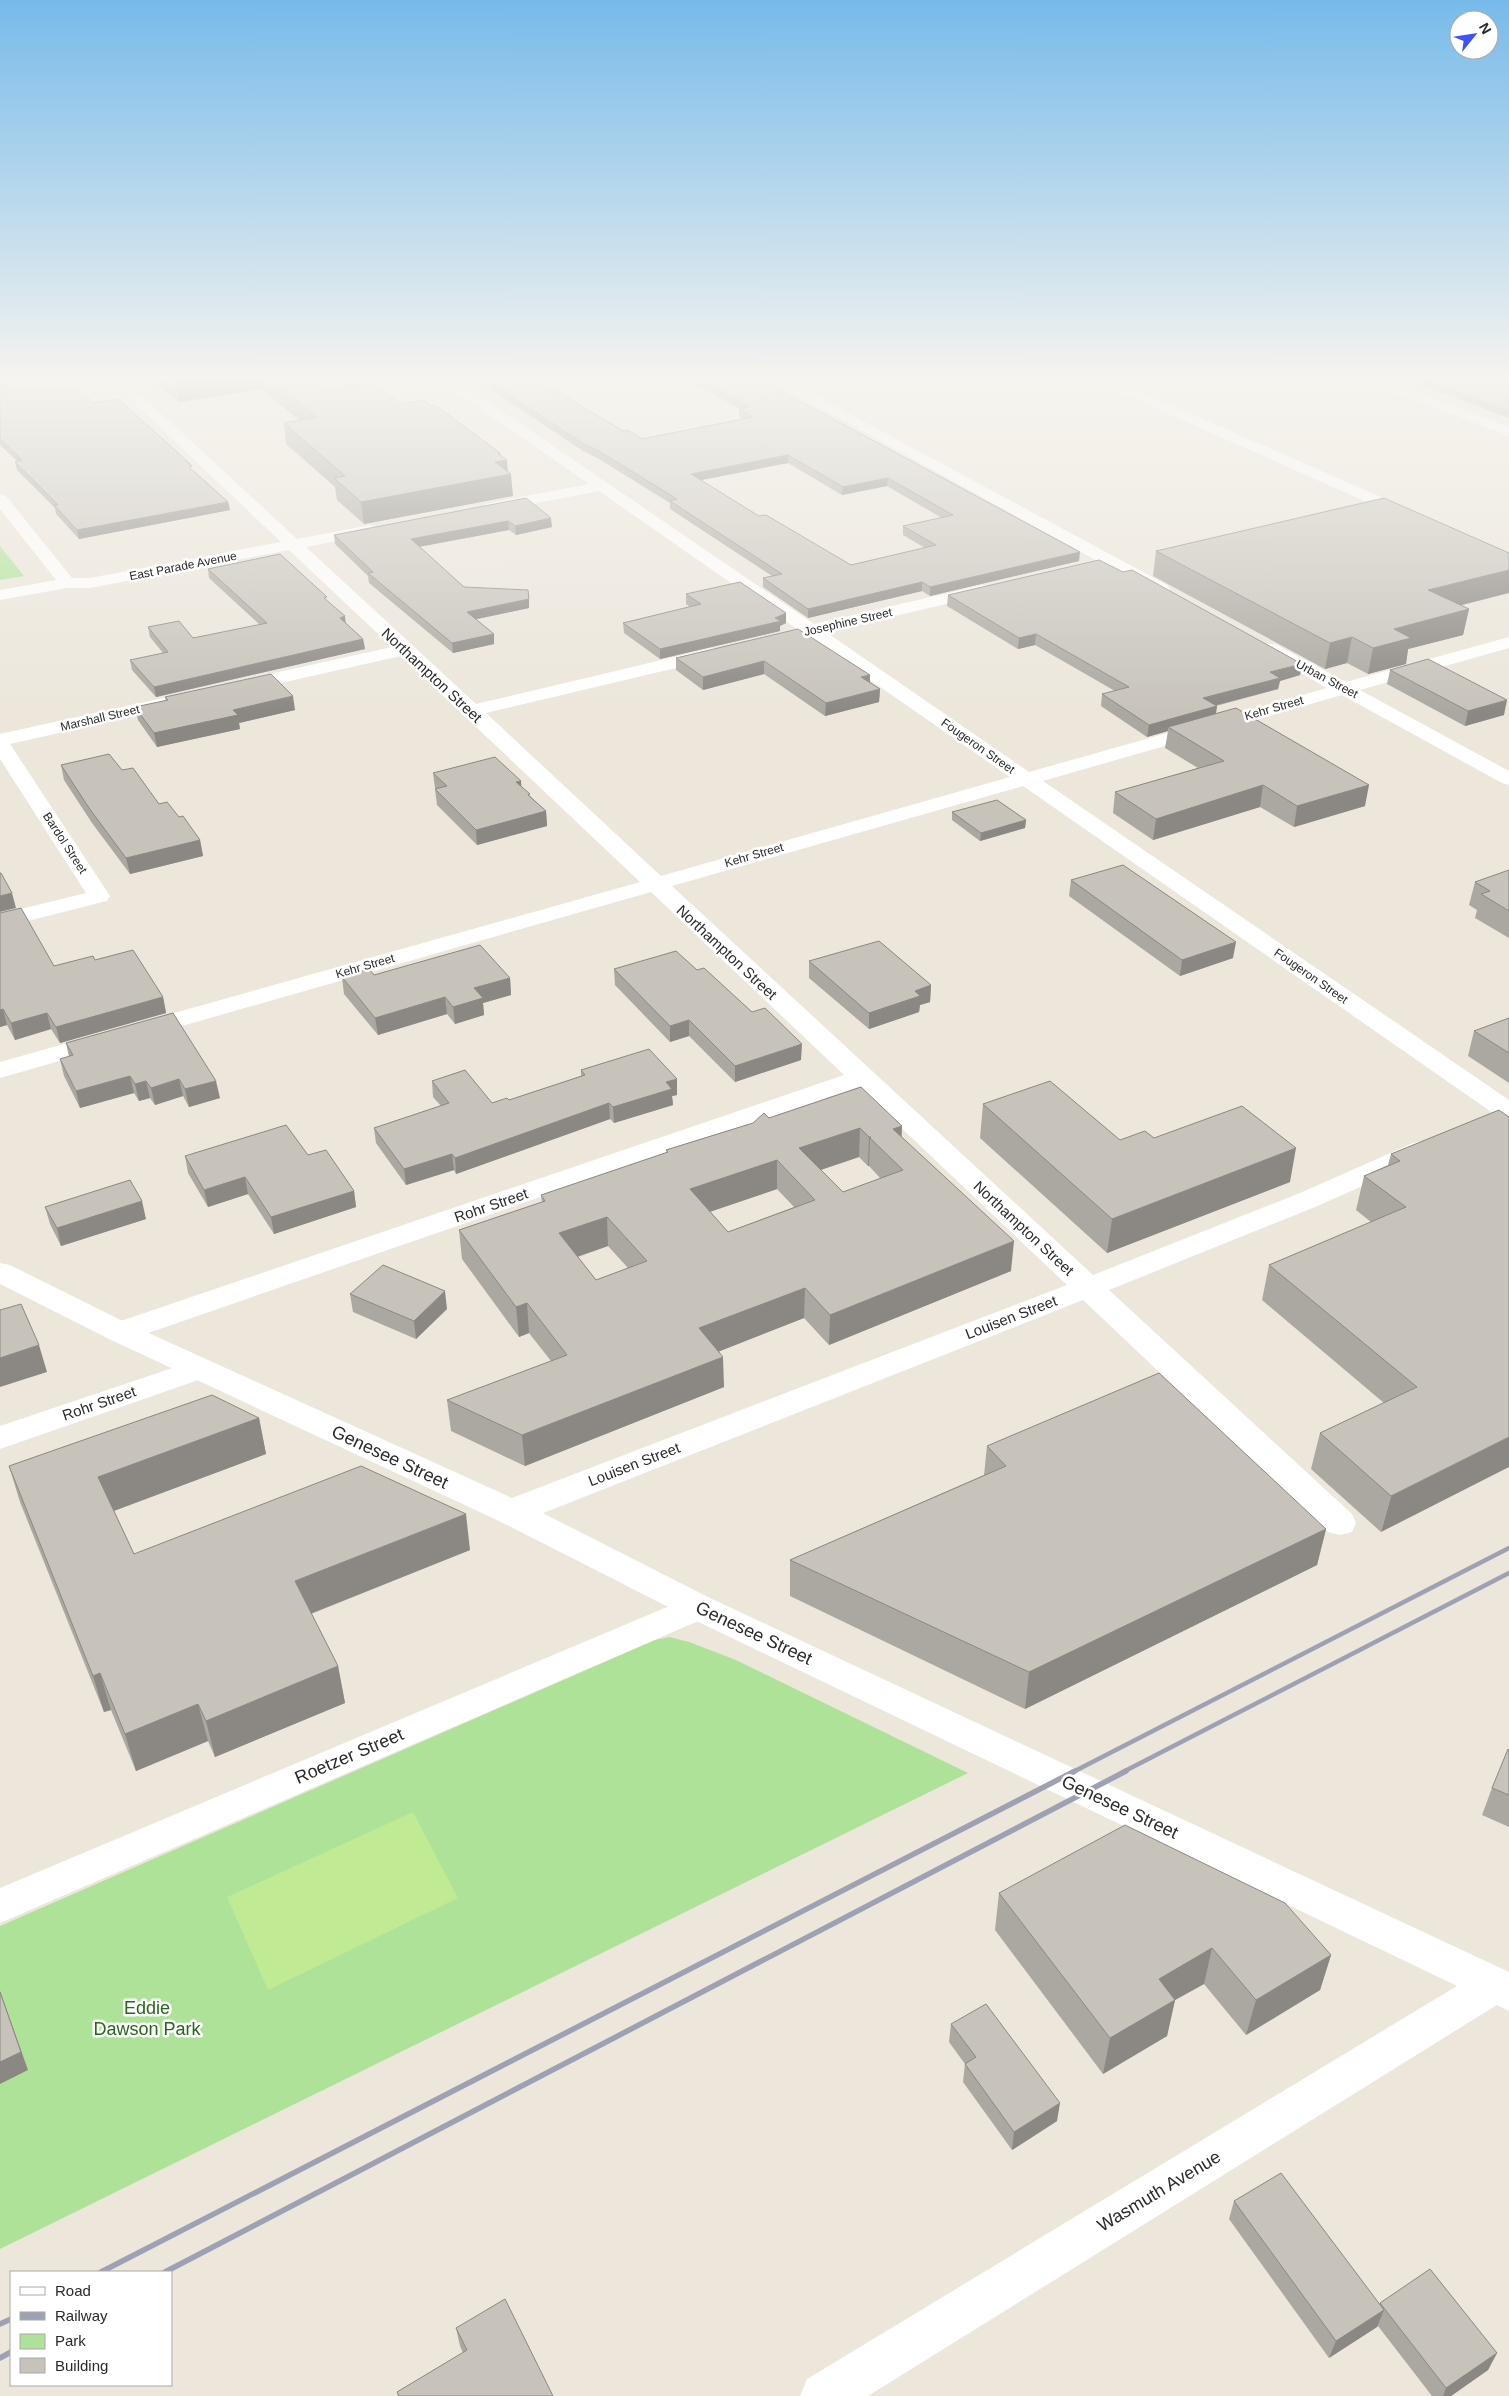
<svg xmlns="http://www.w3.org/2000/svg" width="1509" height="2396" viewBox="0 0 1509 2396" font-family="Arial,sans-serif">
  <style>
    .green { fill: #ade298 }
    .pitch { fill: #c0ea94 }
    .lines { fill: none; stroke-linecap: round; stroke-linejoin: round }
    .street { fill: #fff; fill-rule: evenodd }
    .secondary { fill: #fff; fill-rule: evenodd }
    .rail-far1 { stroke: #9ea0b4; stroke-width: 4.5 }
    .rail { stroke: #9ea0b4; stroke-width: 5.5 }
    .wall { fill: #aba8a1; fill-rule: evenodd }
    .shaded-wall { fill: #8b8883 }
    .building { fill: #c7c3bb; stroke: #8b8883; fill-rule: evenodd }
    .labels { text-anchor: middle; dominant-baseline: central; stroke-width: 5; stroke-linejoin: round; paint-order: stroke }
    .far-street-label { font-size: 12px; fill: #2a2a2a; stroke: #fff }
    .street-label { font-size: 15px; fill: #2a2a2a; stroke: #fff }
    .near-street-label { font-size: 18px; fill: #2a2a2a; stroke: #fff }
    .near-park-label { font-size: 18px; fill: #25661a; stroke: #fff }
  </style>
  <rect width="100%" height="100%" fill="#ece6db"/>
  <path class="green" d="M0,546l24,30 -24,4z
    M669,1637l20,5 47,18 232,113 -968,476v-323l655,-286z"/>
  <path class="pitch" d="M413,1812l45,86 -190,92 -41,-93z"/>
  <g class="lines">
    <path class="street" d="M109,379h15l173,160 73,-14 6,2 2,3 -2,3 -70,14 170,157 236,-56 6,2 3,4 -3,4 -232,55 175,163 349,-99 -202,-140h-13l-3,-4 5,-4 -198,-138 -108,21 -6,-2 -2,-3 2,-3 104,-20 -147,-102 -2,-3h15l359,245 169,-39 6,1 3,4 -3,4 -163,38 203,140 298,-84 -64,-36 -3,-4 3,-4h12l71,38 163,-45v11l-149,42 149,81v14l-7,-2 -160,-88 -299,86 466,319v20l-9,-2 -477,-332 -351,100 421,389 207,-82 113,-50 9,-2 9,2 4,6 -4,6 -111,50 -211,85 243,224 4,9 -4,9 -12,3 -12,-3 -245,-232 -560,221 -12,3 -12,-3 -4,-9 4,-9 568,-218 -209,-198 -727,252 -11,3 -11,-3 -4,-7 4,-7 735,-250 -193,-183 -651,186v-16l640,-180 -239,-226 -160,36 -7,-2 -2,-4 2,-4 158,-35 -103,-97 -199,38h-23l-67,12v-10l56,-10 -56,-71v-15l6,2 66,82h18l191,-36z
      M769,379h16l382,206 3,4 -3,4h-12z
      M1095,379h17l303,133 2,3 -2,3h-12l-306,-136z
      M1365,379h18l126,48v9l-142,-54z
      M172,696l7,2 3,4 -3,4 -169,38 100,152 -3,5 -107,27v-14l86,-21 -86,-134v-25z
      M199,1359l11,3 4,7 -4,7 -210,73v-23z
      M698,1594l12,4 5,9 -5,9 -710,307v-35z
      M1494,1966l14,6v26l-640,398h-68l7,-17 673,-407z"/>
    <path class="secondary" d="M0,1263l10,2 121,60 392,178 187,95 799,374v39l-823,-395 -187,-95 -390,-182 -109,-55z"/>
    <path class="rail-far1" d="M1073,1772l436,-224
      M1123,1772l386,-199"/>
    <path class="rail" d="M101,2272l974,-501
      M165,2272l961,-501
      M0,2324l11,-5
      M0,2358l11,-6"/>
  </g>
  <path class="wall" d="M0,379h69l24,24 100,68 35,31 2,8 -151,29 -23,-25 -1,-6 -38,-38 -2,-8 2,-1 -17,-16v-60l2,-1 -2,-1z
    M149,379h161l12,8 5,2 73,15 101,51 7,17 5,24 -149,28 -27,-24 -2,-13 -49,-43 -2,-21 15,-3 -38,-31 -82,13z
    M475,379h62l86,52 19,8 101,-20 -4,-2v-8h1l-55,-30h74l320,182 -149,35 -8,-5 -114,27 -45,-31v-9l9,-2 -102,-67v-6l-71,-44 -16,-8zM788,463l54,32 45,-9 55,32 -39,8v9l22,13 -74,17 -92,-49 -58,-36z
    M1404,379h105v39z
    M526,498l26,29 -36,8 -7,-5 -90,17 45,40 65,21 -53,11 18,15v10l-41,9 -84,-70 -1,-7 -33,-32 -1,-9z
    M1156,551l305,54 8,4 -6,26 -55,14 -2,15 -38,10 -21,-11 -22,6 -172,-93z
    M208,569l120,33 18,21 17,16 2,10 -209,48 -24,-27 -2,-10 33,-7 -13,-16 -2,-10 45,11 67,-13 -51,-47z
    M686,594l100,29 -6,3v5l-120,28 -36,-26 -1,-10 67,-16 -4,-3z
    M948,595l354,69 -2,11 -20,6 -2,8 -62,17h1l-1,8 149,92 -71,21 -34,-20 -107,33 -40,-27 2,-21 83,-24 -33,-20 3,-17 -21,6 -46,-31 1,-12 13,-3 -80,-46 -17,4 -71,-43z
    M798,629l72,46v7l10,7 -1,13 -54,14 -61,-42 -61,16 -27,-20v-12z
    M1390,670l114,45 -39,11 -78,-42z
    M165,697l130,13 -56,13 1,6 -83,18 -19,-27 -3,-13 31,-6z
    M61,765l61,5 37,34 20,13 21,23 3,16 -73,18 -38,-51 -28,-43z
    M433,773l88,8v6l9,9 16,15 1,15 -70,19 -40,-40 -2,-16h1l-1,-1z
    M952,812l74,8 -1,8 -45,13 -28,-21z
    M1509,870v68l-34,-20 2,-8 -8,-5 6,-23z
    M1071,880l162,78 -53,18 -111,-80z
    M0,913l54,53 41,-6 68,37 3,16 -106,30 -9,-14 -36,11 -8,-15 -7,2z
    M809,961l122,24 -1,17 -10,3 -1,7 -50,17 -60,-51z
    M614,969l83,1 55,42 49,48 -66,22 -46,-46 -19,6 -55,-57z
    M374,975l136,3 1,17 -28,8 1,12 -29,9 -8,-10 -69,21 -34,-41 -2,-17z
    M173,1013l47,85 -31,9 -6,-11 -28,9 -5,-7 -11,3 -5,-8 -54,15 -16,-32 -4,-17 9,-2 -3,-14z
    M1509,1018v65l-41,-27 6,-25z
    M581,1070l96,25 -5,1 1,9 -59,18 -4,-4 -154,55 -2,-4 -48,15 -30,-42 -2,-15 67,-22 -8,-9 -1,-16 60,22 17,-3 72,-24z
    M861,1087l150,184 -182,74 -25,-27 -85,33 5,36 -199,79 -74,-35 -4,-31 104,-39 -22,-28 -10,4 -57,-78 -3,-29 83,-28 -1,-7 126,-42 -1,-3 103,-32zM859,1157l9,9h1l12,13 -38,13 -22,-22zM777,1189l17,18 -66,25 -18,-20zM608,1246l20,22 -32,12 -18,-23z
    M983,1104l137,36 34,-2 136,44 -183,71 -127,-115z
    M1499,1110l-118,422 -70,-63 9,-36 64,-30 -122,-103 7,-35 102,-43 -15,-12 8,-34 24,-11 3,-11z
    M308,1155l46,36 2,16 -82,27 -26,-40 -40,13 -20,-34 -3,-17z
    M45,1207l101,12 -85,27 -11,-22z
    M350,1294l97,15 -31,30 -63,-27z
    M259,1418l7,36 -152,57 20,43 336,-4 -159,64 27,52 7,37 -130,54 -7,-16 -72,30 -25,-61 -7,2 -84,-210 -11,-36z
    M987,1446l339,83 -9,36 -292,144 -235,-113v-36l194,-85z
    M1509,1750v77l-27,-12 10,-27z
    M999,1893l332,62 -11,35 -74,45 -42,-51 -29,16 -8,36 -64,38 -108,-144z
    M951,2024l106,97 -45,29 -49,-68 2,-18 -16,-22z
    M1234,2201l146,103v-1l117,50 -9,17 -37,26h-19l-54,-70 -1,1 -48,31 -100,-139z
    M456,2328l97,68h-155l-1,-4 66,-39 -3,-7z"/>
  <path class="shaded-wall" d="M196,379h64l1,10 -82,13 -3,-20z
    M500,453l1,8 6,-1 1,15 3,-1 2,22 -149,28 -3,-22 134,-40 3,-8z
    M788,455v8l-97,19v-8z
    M888,478l-1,8 -45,9 1,-8z
    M228,502l2,8 -151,29 -2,-9z
    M551,518l1,9 -36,8 -1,-9z
    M508,521l1,9 -97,18 -1,-9z
    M1080,552l-1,9 -149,35v-9z
    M1509,570v23l-86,22 5,-25z
    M922,582v9l-114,27v-9z
    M529,599v9l-61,13 -1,-9z
    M1469,609l-6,26 -55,14 -2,15 -38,10 5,-26 21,-19z
    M786,613v10l-6,3v5l-120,28v-10l115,-31z
    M345,616l1,10 -6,-8z
    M494,634v10l-41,9 -1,-10z
    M1036,634l-1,11 -17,4 1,-11z
    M1352,637l-5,26 -22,6 5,-26z
    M363,639l2,10 -209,48 -2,-10z
    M764,661v13l-61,16v-13z
    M1302,664l-2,11 -20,6 -2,8 -77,20 2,-11 67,-26z
    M870,675v13l-9,-11z
    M880,689l-1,13 -54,14 1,-13z
    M293,696l2,14 -56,13 1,6 -83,18 -3,-14 79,-23z
    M1507,700l-3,15 -39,11 3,-15z
    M1217,706l-2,12 -47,9v4l-21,6 2,-12z
    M521,781l1,15 -6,-14z
    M1263,785l-3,22 -107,33 3,-21z
    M1369,785l-4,21 -71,21 3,-21z
    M546,811l1,15 -70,19 -1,-15z
    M1026,820l-1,8 -45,13 1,-8z
    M200,840l3,16 -73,18 -4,-16z
    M12,893l4,15 -16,4v-16z
    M1236,942l-3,16 -53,18 2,-16z
    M510,978l1,17 -28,8 1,12 -29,9 -2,-17 21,-19z
    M931,985l-1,17 -10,3 -1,7 -50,17v-16l46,-22z
    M163,997l3,16 -106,30 -4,-16z
    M445,997l2,17 -69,21 -3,-17z
    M3,1009l4,16 -7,2v-17z
    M47,1013l4,16 -36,11 -4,-17z
    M689,1020v16l-19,6v-16z
    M802,1044l-1,16 -66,22v-16z
    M130,1076l4,17 -54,15 -4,-17z
    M179,1079l4,17 -28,9 -4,-17z
    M677,1079v16l-5,1 1,9 -59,18 -1,-16 53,-25z
    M146,1081l4,17 -11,3 -4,-17z
    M216,1081l4,17 -31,9 -4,-18z
    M609,1103l1,16 -154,55 -1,-16z
    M902,1126l-1,29 -8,-26z
    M860,1128l-1,29 -60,20v-29z
    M869,1137h2l-1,1 -1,28h-1z
    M1296,1148l-6,34 -183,71 5,-34z
    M452,1154l2,16 -48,15 -2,-16z
    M777,1160v29l-86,29 -1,-29z
    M245,1177l3,17 -40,13 -4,-17z
    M354,1191l2,16 -82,27 -3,-17z
    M142,1201l4,18 -85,27 -4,-18z
    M607,1217l1,29 -47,16 -2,-29z
    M1014,1241l-3,30 -182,74 1,-30z
    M805,1288l-1,30 -104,41 -1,-31z
    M445,1291l2,18 -31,30 -2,-18z
    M527,1303l2,30 -10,4 -3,-30z
    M39,1345l8,27 -47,15v-29z
    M723,1357l1,30 -199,79 -3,-31z
    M259,1418l7,36 -158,59 -10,-36z
    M1509,1437v30l-128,65 10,-36z
    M466,1514l4,36 -168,67 -7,-36z
    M1326,1529l-9,36 -292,144 4,-37z
    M338,1666l7,37 -130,54 -9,-36z
    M100,1673l11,37 -7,2 -11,-36z
    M198,1704l10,37 -72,30 -11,-37z
    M1212,1948l-8,36 -29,16 -8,36 -64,38 7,-36 49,-59z
    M1331,1955l-11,35 -74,45 10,-35z
    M0,1991l28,79 -28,14z
    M1060,2103l-3,18 -45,29 2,-18z
    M1384,2310l-7,17 -48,31 7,-17z
    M1497,2353l-9,17 -37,26h-8l3,-8z"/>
  <path class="building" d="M2,379h67l24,24 25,-4 58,52 16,15 -3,1 39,35 -151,28 -23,-25h4l-43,-43 7,-2 -22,-21v-54l7,-1z
    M171,379h25l-20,3z
    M270,379h40l12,8 5,2 45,-7 28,22 23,-4 8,6 4,-1 65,48 -2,1 9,6 -12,2 16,12 -150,28 -27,-24 11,-2 -61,-53 33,-6z
    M486,379h51l86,52 5,-1 14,9 111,-22 -14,-8 11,-2 -52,-28h61l321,173 -150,35 -8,-5 -114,27 -45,-31 19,-4 -112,-73 7,-2 -78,-48 -17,-8zM788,455l55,32 45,-9 65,37 -50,11 33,19 -85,20 -85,-50 -7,1 -68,-42z
    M1421,379h88v33z
    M526,498l25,20 -36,8 -7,-5 -97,18 53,48 64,3 1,9 -62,13 27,22 -42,9 -84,-70 5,-1 -39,-37z
    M1384,498l125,55v17l-81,20 41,19 -75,20 17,9 -38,10 -21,-11 -22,6 -174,-92z
    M280,554l47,43 -3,1 21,18 -5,2 23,21 -209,48 -24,-27 38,-8 -20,-25 31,-6 14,17 74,-15 -59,-54z
    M1099,560l24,12 9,-2 170,94 -32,8 10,6 -77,20 14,8 -68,19 -47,-31 27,-7 -93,-53 -17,4 -71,-43z
    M740,582l46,31 -11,5 6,3 -121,28 -37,-26 78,-19 -15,-10z
    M798,629l72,46 -9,2 19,12 -54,14 -62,-42 -61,16 -27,-19z
    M1428,659l79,41 -39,11 -78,-41z
    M271,674l22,22 -60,14 5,5 -84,18 -19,-26 33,-7 -3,-3z
    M1236,708l133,77 -72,21 -34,-21 -107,34 -41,-27 109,-31 -56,-34z
    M109,754l13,16 11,-2 26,36 8,-2 12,15 4,-1 17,24 -74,18 -37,-50 -28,-43z
    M495,757l26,24 -5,1 14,12 -2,1 18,16 -70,19 -41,-41 12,-3 -14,-13z
    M997,800l29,20 -45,13 -29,-21z
    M1123,865l113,77 -54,18 -111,-80z
    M1509,870v41l-28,-17 9,-3 -15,-9z
    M0,873h1l11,20 -12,3z
    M21,908l33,58 39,-10 2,4 38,-10 30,47 -107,30 -9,-14 -36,10 -8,-14 -3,1v-97z
    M879,941l52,44 -16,6 5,5 -51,17 -60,-52z
    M480,945l30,33 -36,10 9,10 -30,9 -8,-10 -70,21 -33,-41 27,-8 5,6z
    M676,951l21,19 7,-2 48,44 13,-4 37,36 -67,22 -46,-46 -19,6 -56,-57z
    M173,1013l43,68 -31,8 -6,-10 -28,9 -5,-7 -11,3 -5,-8 -54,15 -16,-32 13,-4 -7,-12z
    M1509,1018v35l-35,-22z
    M649,1049l28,30 -11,3 6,7 -59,18 -4,-4 -154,55 -3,-4 -48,15 -30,-41 75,-25 -17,-22 33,-11 27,33 15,-5 2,2 76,-25 -4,-5z
    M1050,1081l70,59 25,-9 9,7 88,-32 54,42 -184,71 -129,-115z
    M861,1087l41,39 -9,3 121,112 -184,74 -25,-27 -106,40 24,29 -201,78 -75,-35 120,-45 -40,-52 -11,4 -57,-77 86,-29 -4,-6 127,-43 -2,-2 87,-27 11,-10 5,5zM860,1128l9,9h2l-1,1 33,32 -60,22 -44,-44zM777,1160l38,40 -87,32 -38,-43zM607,1217l40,44 -51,19 -37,-47z
    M1499,1110l10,7v320l-118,59 -71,-63 97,-46 -148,-122 137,-58 -42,-31 36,-15 -9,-7z
    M286,1125l22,30 18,-5 28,41 -83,26 -26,-40 -41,13 -19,-34z
    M130,1180l12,21 -85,27 -12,-21z
    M383,1265l62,26 -31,30 -64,-27z
    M21,1304l18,41 -39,13v-48z
    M1159,1373l167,156 -297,143 -239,-112 216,-94 -19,-20z
    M212,1395l47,23 -161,59 36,77 227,-88 105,48 -171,67 43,85 -132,55 -8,-17 -73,30 -25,-61 -7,3 -84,-210z
    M1508,1749l1,1v45l-17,-7z
    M1125,1825l160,78 46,52 -75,45 -44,-52 -53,31 16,21 -65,38 -111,-145z
    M0,1992l21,60 -21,10z
    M986,2004l74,99 -46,29 -49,-68 11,-7 -25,-33z
    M1281,2173l103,137 -48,31 -102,-140z
    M1430,2269l67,84 -51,35 -66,-85z
    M505,2299l48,97h-154l-2,-4 70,-42 -11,-22z"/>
  <linearGradient id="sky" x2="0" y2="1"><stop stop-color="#77baea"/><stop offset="0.53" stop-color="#f6f4ef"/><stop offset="1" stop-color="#f6f4ef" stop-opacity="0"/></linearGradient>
  <rect width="1509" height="714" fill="url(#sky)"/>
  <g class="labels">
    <g class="far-street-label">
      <text transform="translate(183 566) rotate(-11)">East Parade Avenue</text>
      <text transform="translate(848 622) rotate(-13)">Josephine Street</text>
      <text transform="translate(1327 679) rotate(28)">Urban Street</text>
      <text transform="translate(1274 708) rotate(-16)">Kehr Street</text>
      <text transform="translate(100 718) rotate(-13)">Marshall Street</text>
      <text transform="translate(978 746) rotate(35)">Fougeron Street</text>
      <text transform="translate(65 843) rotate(57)">Bardol Street</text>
      <text transform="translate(754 855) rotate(-16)">Kehr Street</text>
      <text transform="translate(365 966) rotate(-16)">Kehr Street</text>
      <text transform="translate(1311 976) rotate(35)">Fougeron Street</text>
    </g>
    <g class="street-label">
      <text transform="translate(432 675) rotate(43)">Northampton Street</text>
      <text transform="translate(727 952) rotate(43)">Northampton Street</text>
      <text transform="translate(491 1205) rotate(-19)">Rohr Street</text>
      <text transform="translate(1024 1228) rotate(43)">Northampton Street</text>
      <text transform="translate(1011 1317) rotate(-21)">Louisen Street</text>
      <text transform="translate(99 1403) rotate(-19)">Rohr Street</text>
      <text transform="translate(634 1464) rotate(-21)">Louisen Street</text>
    </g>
    <g class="near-street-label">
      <text transform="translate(390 1457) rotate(25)">Genesee Street</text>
      <text transform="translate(754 1633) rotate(25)">Genesee Street</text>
      <text transform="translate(349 1756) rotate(-23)">Roetzer Street</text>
      <text transform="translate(1120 1807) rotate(25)">Genesee Street</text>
      <text transform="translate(1159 2191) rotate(-31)">Wasmuth Avenue</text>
    </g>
    <g class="near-park-label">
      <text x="147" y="2008">Eddie<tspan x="147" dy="21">Dawson Park</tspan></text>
    </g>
  </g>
  <rect x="10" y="2271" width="162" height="115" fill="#ffffff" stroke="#aaaaaa"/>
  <rect x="20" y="2287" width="25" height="8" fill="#ffffff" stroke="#aaaaaa"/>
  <text x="55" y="2296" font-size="15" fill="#2a2a2a">Road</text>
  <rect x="20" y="2312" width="25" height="8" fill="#9ea0b4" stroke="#aaaaaa"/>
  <text x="55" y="2321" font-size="15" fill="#2a2a2a">Railway</text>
  <rect x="20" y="2334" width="25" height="15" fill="#ade298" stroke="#aaaaaa"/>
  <text x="55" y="2346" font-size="15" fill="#2a2a2a">Park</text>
  <rect x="20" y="2358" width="25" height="15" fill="#c7c3bb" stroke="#aaaaaa"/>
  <text x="55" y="2371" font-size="15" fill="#2a2a2a">Building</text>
  <g transform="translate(1474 35) rotate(60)"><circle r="24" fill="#ffffff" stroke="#aaaaaa"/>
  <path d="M0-4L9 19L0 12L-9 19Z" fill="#3c53f8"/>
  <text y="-8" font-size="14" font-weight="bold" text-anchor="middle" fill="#2a2a2a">N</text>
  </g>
</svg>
